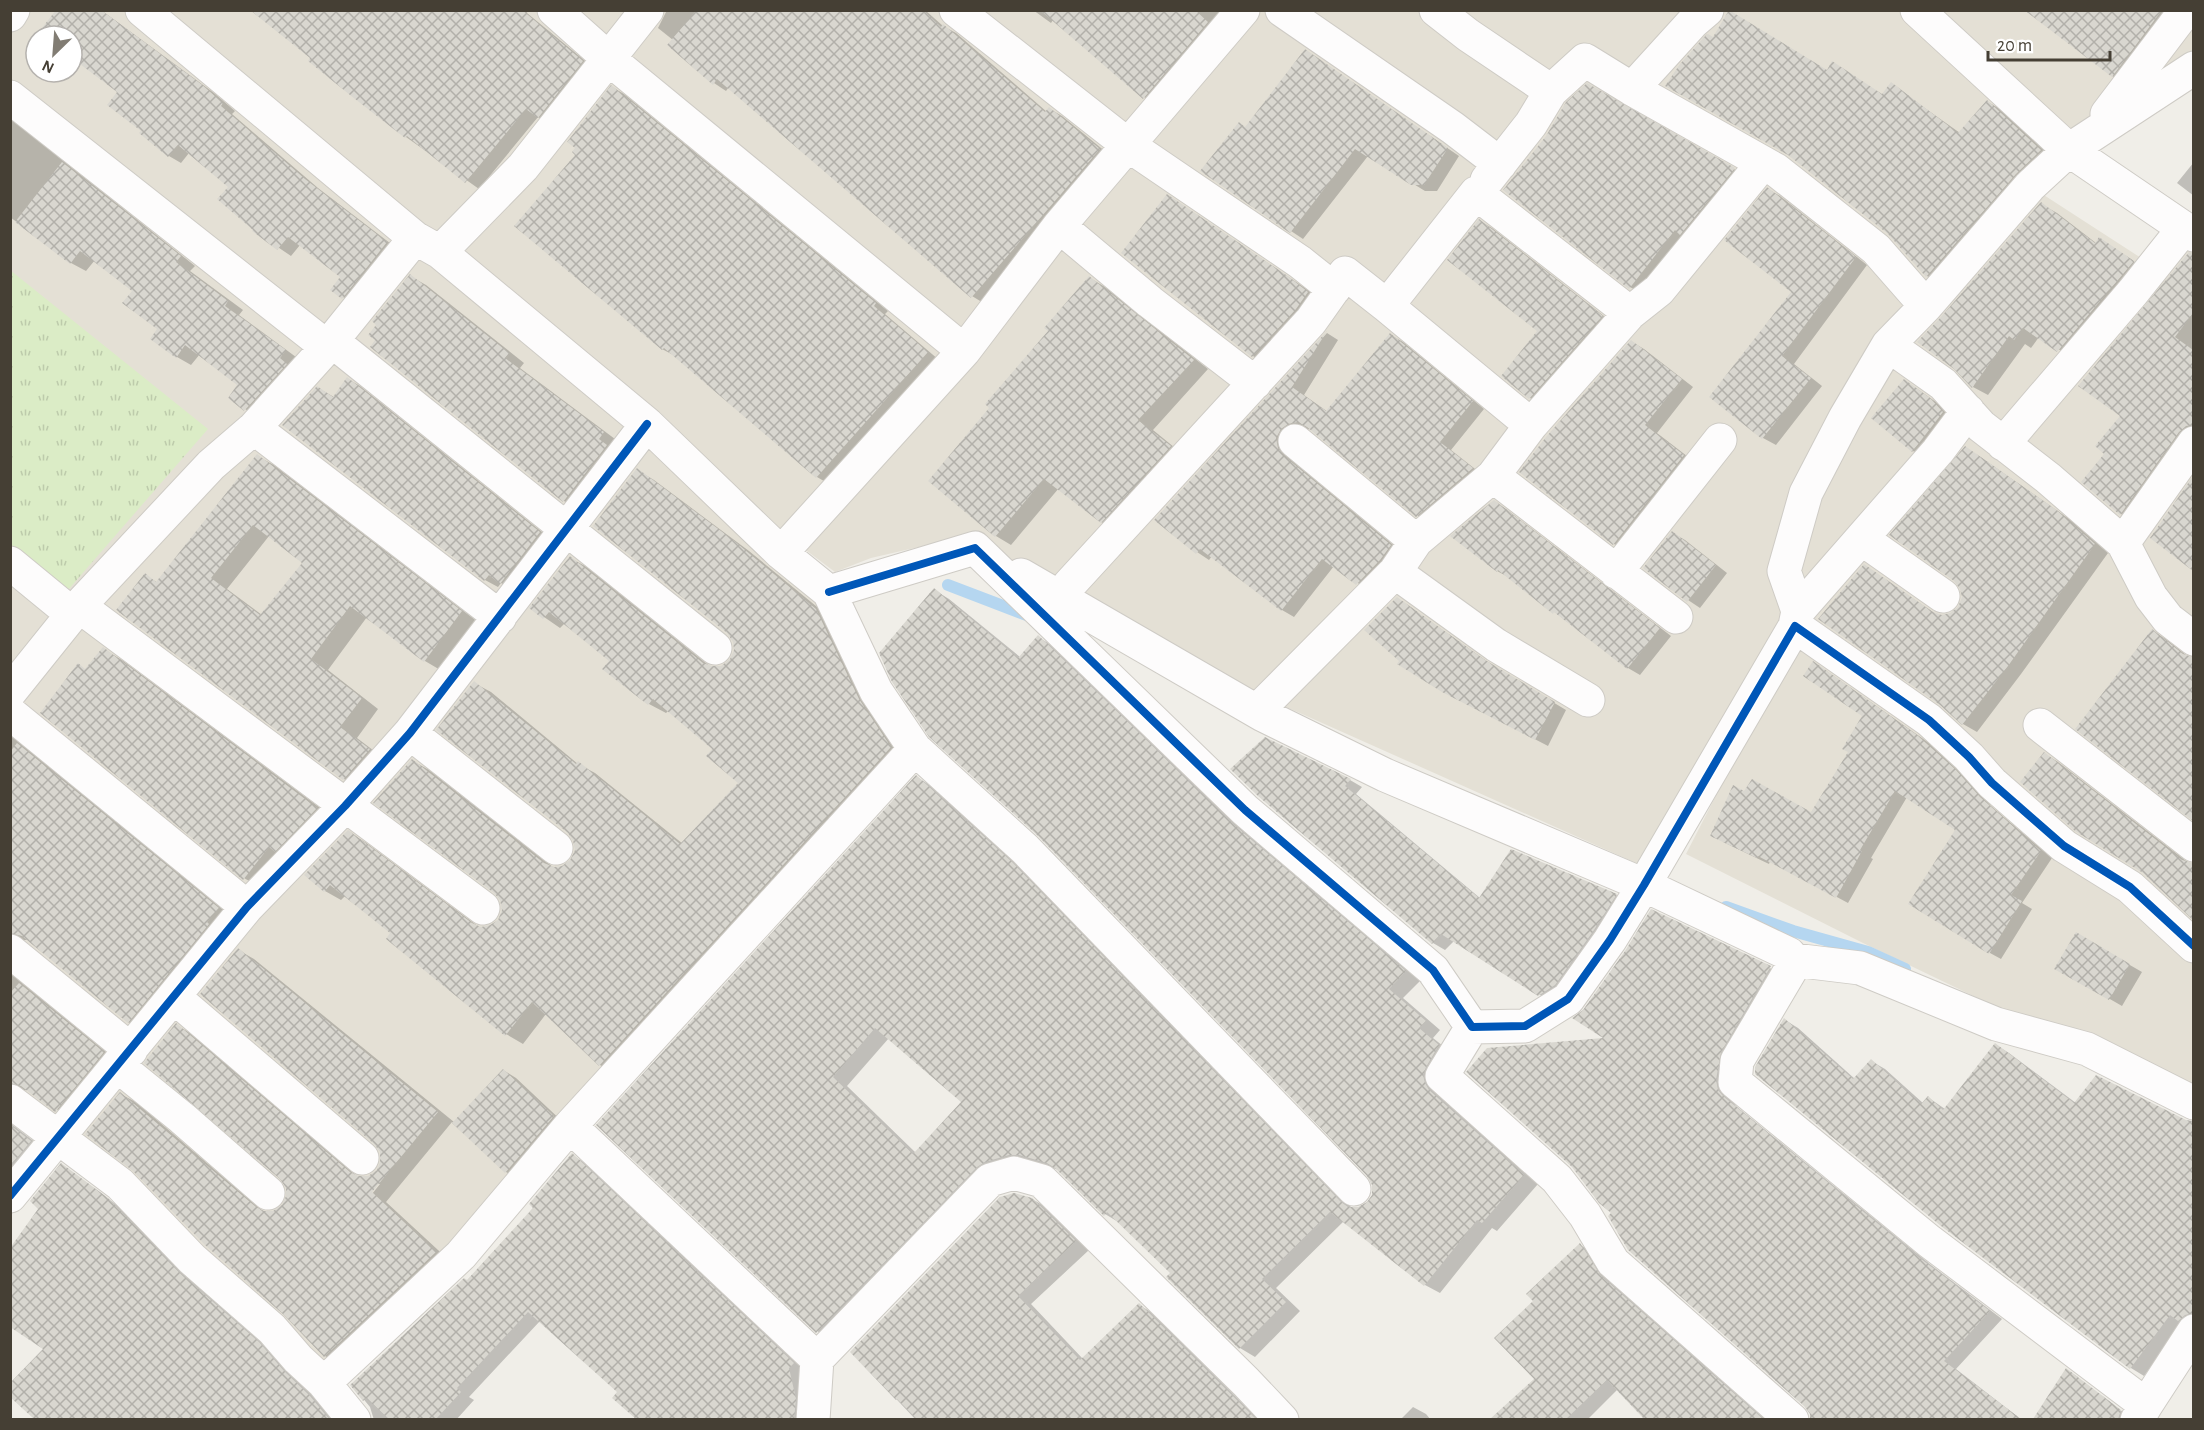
<svg xmlns="http://www.w3.org/2000/svg" width="2204" height="1430" viewBox="0 0 2204 1430" font-family="'Alegreya Sans',sans-serif">
  <style>
    .residential { fill: #e4e0d5; fill-rule: evenodd }
    .park { fill: url(#park-tufts) }
    .shadow { fill: #0003; fill-rule: evenodd }
    .lines { fill: none; stroke-linecap: round; stroke-linejoin: round }
    .stream { stroke: #b5d6f0; stroke-width: 12 }
    .building { fill: url(#building-cross-hatch); fill-rule: evenodd }
    .minor-casing { stroke: #cecbc5; stroke-width: 35 }
    .minor { stroke: #fdfcfc; stroke-width: 33 }
    .cycleway-casing { stroke: #fff; stroke-width: 11 }
    .cycleway { stroke: #0057b8; stroke-width: 8 }
  </style>
  <defs>
    <pattern id="park-tufts" width="24" height="20" patternUnits="userSpaceOnUse" patternTransform="scale(1.5)"><rect width="24" height="20" fill="#dbecc6"/><path d="M3 7l-1-3M5 7V3M7 7l1-3M15 17l-1-3M17 17v-4M19 17l1-3" fill="none" stroke="#bdcbab"/></pattern>
    <pattern id="building-cross-hatch" width="8" height="8" patternUnits="userSpaceOnUse" patternTransform="scale(1.5)"><rect width="8" height="8" fill="#d9d7d0"/><path d="M0 0l8 8M0 8l8-8" fill="none" stroke="#b2b0aa"/></pattern>
  </defs>
  <rect width="100%" height="100%" fill="#f0eee8"/>
  <path class="residential" d="M11,11h134l682,588 78,156 -580,624 -314,-283zM36,36h36v36h-36z
    M166,11h1070l-455,536z
    M1238,11h664l68,62 95,80 -32,35 122,79 28,-34 10,9v843l-89,-40 -91,-30 -152,-73 -175,-88 118,-230 -12,-51 24,-77 80,-142 102,-127 -57,57 -46,33 -87,153 -34,96 15,66 -144,235 -343,-153 -163,-70 -113,-72 -41,-34 -62,8 -52,12 -36,14 -44,-33z
    M1929,11h264v57l-122,69z"/>
  <path class="park" d="M10,270l198,159 -147,169 -50,-41z"/>
  <path class="shadow" d="M101,10l113,83 21,18 -3,3 86,74 81,62 -44,55 -12,-8 -1,-20 -42,-32 -9,11 -37,-25 -24,-44 -41,-34 -8,10 -12,-7 -26,-26 -24,-38 -43,-32 -4,6v-30h-34l19,-24z
    M258,10h270l-1,3 68,56 -43,56 -14,-8 -59,72 -73,-52 -96,-76 2,-3z
    M667,10h258l18,16 13,7 91,79 3,-3 12,7 50,41 -127,147 -13,-8 -243,-209 -3,4 -12,-8 -41,-43 -15,-12z
    M1033,10h205l-82,95 -12,-8 -91,-77 -2,3z
    M2061,10h120l-55,74 -14,-8z
    M1714,38l113,34 56,23 8,-11 69,49 28,-31 12,7 53,49 -114,125 -12,-7z
    M36,39v10l-5,-3z
    M1306,51l153,105 -22,35h-12l-57,-35 -65,83 -12,-8 -45,-103z
    M1587,85l159,91 -104,118 -12,-7z
    M612,87l12,7 264,217 -3,3 54,46 -110,124 -12,-7 -142,-121 -13,-7 -85,-194z
    M10,118l185,148 -5,5 53,39 -4,5 61,45 -40,58 -15,-9 -6,-25 -39,-30 -9,11 -14,-8 -42,-67 -40,-30 -9,11 -15,-8 -61,-46z
    M2194,162v34l-17,-13z
    M1768,189l12,7 87,69 -73,99 28,22 -46,59 -13,-7 -52,-41 82,-105z
    M1168,196l140,94 18,14 -54,63 -19,-11 -130,-103z
    M2041,204l16,9 39,30 18,5 34,23 -74,88 -35,-22 -8,11 -6,-4 -37,51 -15,-8z
    M1480,221l12,7 122,96 -72,81 -12,-7 9,-68z
    M2189,254h5v185l-60,83 -13,-8 -15,-61z
    M410,276l16,9 98,78 -4,5 99,74 -39,68 -16,-9 -192,-154z
    M1090,278l15,9 103,82 -55,61 32,26 -68,75 -16,-9 -42,-34 -48,57 -15,-9 -5,-128z
    M1327,333l11,7 -34,55 24,17 63,-77 12,7 81,67 -33,41 33,26 -55,47 -12,-8 -106,-86 -10,1 -11,26 6,8 107,89 -34,38 -35,-25 -40,51 -12,-7 -70,-54 -3,4 -12,-8 -41,-32z
    M1632,342l12,7 49,38 -36,46 39,30 -69,88 -13,-7 -93,-72z
    M348,379l12,7 192,154 -39,50 -12,-7 -3,4 -13,-7 -201,-155 34,-37 16,9z
    M1916,388l27,19 12,13 -29,38 -13,-7 -40,-33z
    M257,456l17,9 204,157 -36,49 -17,-10 -58,-44 -39,53 50,39 -21,29 29,22 -25,29 -17,-10 -199,-204 13,8zM269,536l36,27 -43,52 -35,-26z
    M1979,456l93,65 36,32 -87,121 -44,58 -14,-8 -98,-158 72,49 5,1 9,-1 8,-7 4,-11z
    M637,470l17,10 95,71 84,69 74,137 -290,318 -17,-10 -54,-51 -23,30 -17,-10 -113,-101 -47,-38 -5,5 -16,-9 23,-59 17,10 114,85h11l9,-6 4,-11 -2,-11 -88,-138 16,9 125,98 9,-1 9,-6 4,-11 -1,-10 -101,-157 17,9 87,72 17,9 88,71 57,-61 -25,-34 -46,-39 -3,3 -17,-9 -45,-36 7,-7 -46,-38 -5,5 -29,-20 39,-50 17,9 125,101 10,-1 9,-7 4,-10 -1,-9z
    M2194,479v90l-42,-31z
    M1494,502l12,7 165,127 -31,39 -12,-7 -118,-90 -13,-7z
    M1673,533l12,7 42,33 -27,35 -12,-8z
    M934,590l15,9 71,58 18,-20 15,9 195,189 172,146 -17,17 37,32 -7,8 20,16 -13,21 98,109 -41,47 -5,-3 -52,65 -15,-8 -81,-64 -68,67 24,23 -45,46 -15,-9 -72,-71 4,-4 -52,-50 -15,-9 -46,-44 -24,-7 -203,177 -15,-9 -219,-206 319,-348 14,9 96,87 325,335 6,1 10,-5 5,-9 1,-10zM889,1038l74,64 -47,51 -69,-67z
    M1397,598l101,71 68,41 -18,36 -92,-48z
    M2152,631l14,8 25,20h3v160l-116,-90z
    M103,649l19,11 213,159 -72,70 -19,-11 -157,-208z
    M1825,670l104,73 38,36 24,27 61,52 -30,45 10,6 -31,50 -11,-6 -32,-123 -51,-33 -36,61 2,1 -25,44 -78,-42 -1,3 -46,-22 21,-49 68,21 38,-62 14,-36z
    M10,734l222,183 -90,113 -14,-8 -100,-82h-10l-8,6z
    M2045,754l13,8 132,102 4,1v53l-50,-46z
    M1350,780l12,7 -6,7 124,104 136,-3 12,7 -77,100 -97,-61 -9,9 -12,-7 -174,-148z
    M1652,911l132,64 -53,124 5,7 195,159 71,54 -46,50 66,51h-210l-1,-6 -5,-9 -193,-192 -5,-174 -24,-28 43,-59z
    M2076,934l66,38 -20,34 -66,-38z
    M238,950l16,9 200,163 49,-52 13,8 49,46 -46,55 -13,-7 -54,-50 -66,80 65,60 -111,103 -15,-9 -39,-42 -166,-220 16,8 129,111 9,-1 10,-6 4,-10 -1,-9 -111,-162 16,9 167,144 9,-1 10,-6 4,-9 -1,-10zM376,1184h4l-12,15z
    M10,973l107,88 -47,57 -42,-28 -10,1 -8,5z
    M1785,1020l13,8 57,51 16,-18 14,8 39,35 5,-6 16,11 51,-64 13,8 67,50 118,19v206l-16,2 -34,46 -13,-8 -189,-143z
    M10,1123l34,26 -34,29z
    M572,1155l13,8 221,208 2,49h-170l-24,-22 5,-6 -79,-71 -71,76 5,3 -18,20h-82l-4,-13 -18,-22 115,-103 68,-74z
    M62,1165l59,43 72,74 79,70 63,68h-299l-26,-25 36,-46 -6,-141z
    M1032,1199l14,8 43,43 -58,54 52,55 56,-54 14,8 106,107h-343l-64,-68z
    M1580,1245l13,7 21,33 152,135h-120l-28,-31 -31,31h-95l44,-41 -1,-78z
    M2067,1370l11,7v2l56,41h-99z
    M1413,1407l13,7 5,6h-31z"/>
  <g class="lines">
    <path class="stream" d="M948,585l81,31
      M1726,907l67,24 75,21 37,17"/>
  </g>
  <path class="building" d="M56,10h45l100,74 22,19 -2,3 84,73 82,63 -45,57 -12,-9 10,-13 -52,-40 -11,13 -25,-19 1,-1 -36,-31 11,-12 -50,-42 -10,12 -29,-24 2,-2 -34,-26 10,-13 -45,-34v-22h-30l-4,-3z
    M250,10h272l61,51 -45,57 -12,-9 -61,74 -58,-47 -2,2 -55,-43 -42,-34 2,-3z
    M697,10h226l18,17 2,-3 102,88 4,-5 51,42 -129,149 -254,-219 -4,6 -46,-40z
    M1040,10h155l13,12 -65,77z
    M1729,10l98,60 5,-9 50,33 9,-12 67,51 29,-33 54,50 -25,24 -90,103 -38,-43 -100,-79 -123,-69 15,-22 26,-29 2,-1 5,3z
    M2024,10h138l-50,67z
    M1305,49l143,99 -24,37h-13l-56,-36 -65,84 -90,-62 39,-49 6,5z
    M1587,83l148,85 -55,67 -5,-5 -46,59 -126,-99 43,-54 20,-34z
    M611,85l265,218 -2,3 54,46 -112,126 -152,-130 -2,2 -148,-124 61,-71 -3,-3 3,-4 -8,-6z
    M62,162l119,94 -5,6 52,39 -3,5 61,44 -6,8 7,6 -43,47 -16,-13 9,-13 -52,-40 -9,13 -26,-19 7,-10 -35,-26 10,-12 -52,-40 -10,13 -55,-42z
    M1767,187l89,70 -74,99 29,22 -49,61 -53,-42 82,-105 -67,-52z
    M1167,194l122,83 19,15 -12,17 -44,48 -131,-104z
    M2041,202l54,41 4,-6 35,24 -77,91 -34,-24 -9,12 -5,-4 -37,52 -18,-19 -37,-27 23,-24z
    M1479,219l124,97 -74,83 -28,-23 36,-45 -90,-71z
    M2189,252l4,2v59l-18,24 18,13v75l-7,1 -7,6 -59,83 -39,-33 23,-28 -9,-8 25,-30 -42,-30z
    M410,274l99,79 -4,5 99,74 -5,7 8,6 -44,57 -193,-155 5,-7 -7,-5 8,-10 -4,-4z
    M1089,276l105,84 -56,60 33,26 -70,77 -57,-44 -49,58 -67,-56 61,-73 -4,-4 63,-73 -4,-3z
    M1327,331l-35,56 34,24 64,-78 83,68 -33,41 33,26 -57,49 -109,-90 -9,-5 -10,2 -7,5 -5,9 2,10 5,7 108,90 -11,15 -24,25 -34,-26 -41,52 -81,-62 -4,5 -42,-34z
    M1631,340l51,39 -37,46 39,30 -71,90 -94,-73 27,-35z
    M347,377l193,155 -40,52 -11,-9 -5,6 -202,-156 35,-39 16,11z
    M1904,379l26,19 13,14 -31,40 -41,-34z
    M1965,446l93,65 37,33 -87,122 -46,59 -22,-20 -122,-86 46,-55 69,48 9,3 8,-2 8,-6 4,-10 -2,-8 -6,-8 -65,-46z
    M257,454l205,157 -38,51 -74,-56 -39,53 51,39 -22,29 30,22 -27,31 -227,-170 29,-37 11,9zM253,525l49,38 -42,52 -49,-37z
    M637,468l96,72 83,69 43,90 32,48 -292,319 -67,-64 -27,34 -119,-97 4,-6 -60,-48 -6,7 -20,-17 44,-45 124,93 9,4 9,-2 8,-5 4,-10 -2,-10 -6,-7 -121,-90 39,-44 132,104 10,4 8,-1 8,-6 5,-10 -2,-9 -5,-8 -132,-103 38,-49 102,83 2,-3 102,83 58,-61 -32,-27 6,-7 -59,-50 -5,6 -46,-36 7,-8 -60,-49 -6,7 -14,-11 41,-52 133,107 9,3h9l9,-7 4,-9 -1,-8 -6,-9 -134,-107z
    M2193,476v95l-43,-33z
    M1494,500l166,128 -33,41 -73,-57 -1,2 -55,-44 -1,2 -47,-36z
    M1672,531l44,34 -29,37 -44,-34z
    M934,588l84,70 20,-23 195,189 173,147 -17,18 37,32 -7,7 20,17 -13,22 -3,8 2,8 4,7 95,85 -42,48 -5,-3 -53,66 -94,-74 -68,67 24,23 -47,47 -73,-72 4,-4 -63,-61 -3,4 -49,-48 -8,-5 -28,-8h-10l-24,7 -8,5 -161,166 -220,-208 320,-350 96,87 329,340 7,5h10l9,-5 5,-7v-10l-5,-9 -329,-340 -109,-99 -37,-55 -13,-29zM875,1028l86,74 -48,52 -80,-77z
    M1397,597l88,63 70,42 -20,38 -93,-48 -45,-28 2,-3 -35,-31z
    M2152,629l31,25 10,3v164l-118,-92z
    M103,647l214,161 -42,44 -6,-5 -26,33 -203,-167 38,-50 7,6z
    M1813,661l104,74 39,35 24,27 61,54 -30,44 11,6 -33,53 -81,-50 47,-74 -60,-39 -35,59 2,1 -26,47 -78,-42 -1,2 -47,-22 23,-51 11,6 8,-12 59,33 37,-60 -6,-3 20,-33 -59,-40z
    M1265,737l86,42 -6,7 134,112 32,-49 106,45 -23,36 -39,55 -17,11 -97,-62 -9,10 -174,-148 -28,-27z
    M17,743l202,165 -12,14 2,2 -81,99 -106,-87 -12,-3v-181z
    M2044,752l138,108 11,3v57l-50,-47 -68,-42 -55,-49z
    M1651,909l120,57 -50,86 -5,28 2,10 5,6 194,160 73,55 -46,50 77,58h-211v-5l-6,-8 -176,-156 -20,-34 3,-3 -12,-10 -27,-36 -106,-95 21,-24 116,-10 -31,-20 11,-8 42,-59z
    M2076,932l54,32 -21,36 -55,-31z
    M238,948l200,164 -66,80 64,60 -112,105 -40,-42 -79,-70 -72,-74 -48,-37 35,-42 136,115 8,4h9l9,-6 4,-9v-8l-6,-9 -136,-116 32,-40 174,149 8,4h10l9,-6 3,-8v-10l-6,-8 -174,-150z
    M19,983l85,69 -49,60 -34,-26 -11,-3v-90z
    M1784,1018l69,61 18,-20 50,45 7,-8 15,14 52,-67 79,60 22,-28 90,45 7,1v192l-8,2 -7,6 -8,-6 -40,54 -189,-143 -186,-152v-7z
    M503,1069l51,47 -49,57 -53,-50z
    M10,1125l21,16 -21,25z
    M572,1153l222,210 -5,5 7,31 -2,20h-158l-24,-21 5,-6 -89,-80 -71,76 4,4 -25,27h-47l-23,-21 -3,3 -13,-16 114,-107 3,2 66,-72 -4,-4z
    M61,1163l47,35 72,75 79,69 25,29 26,25 19,23h-295l-24,-22v-14l33,-34 -33,-22v-79l28,-39 -8,-8z
    M1014,1193l18,5 44,43 -58,55 62,64 59,-57 117,116h-339l-20,-20 -1,1 -46,-48 150,-155z
    M1580,1243l21,33 162,143h-119l-37,-39 -41,39h-76l44,-40 -40,-41 39,-37 -7,-7z
    M2066,1368l55,42 -3,9h-85z"/>
  <g class="lines">
    <g class="minor-casing">
      <path id="minor" d="M142,10l273,228 25,14 207,172 134,129 48,39 47,99 39,58 110,100 329,340
        M554,10l55,49 355,292
        M956,10l172,135 172,117 34,27
        M1282,10l171,118 47,36
        M1436,10l32,25 83,56
        M1707,10l-14,12 -61,67 144,81 100,79 50,57 -38,39 -43,73 -39,75 -22,78 14,40 -3,15
        M1917,10l152,140 125,85
        M10,15l3,-5
        M10,97l317,250
        M2107,114l79,-104
        M1487,180l44,-56 20,-33 34,-31 47,29
        M1059,226l91,76 105,81
        M440,252l83,-85 124,-157
        M1387,306l144,119
        M1926,306l104,-120 39,-36 125,-82
        M332,341l383,307
        M1888,345l55,39 38,42 67,52 75,65 28,54 17,22 26,20
        M254,428l246,189
        M1295,441l121,100
        M2003,444l130,-152 51,-64
        M1493,476l183,141
        M1862,539l81,57
        M2123,543l71,-100
        M781,553l183,-202 95,-125 184,-216
        M10,563l62,51
        M1395,572l101,73 92,55
        M1616,572l104,-132
        M1021,575l242,140 122,60 259,110 145,69 5,6 -1,6 -56,95 -2,21 194,159 217,164 -9,15
        M1069,585l242,-264 34,-48 42,33 89,-113 154,120
        M829,592l146,-44 270,262 188,160 39,57 53,-1 43,-27 42,-59 34,-55 151,-259 134,94 40,37 23,26 72,63 66,41 64,59
        M79,606l404,302
        M1798,611l140,-160 30,-40
        M10,692l69,-86 132,-141 43,-37 73,-81 88,-109
        M1257,711l138,-139 21,-31 77,-65 38,-51 99,-112 29,-23 104,-127
        M10,713l237,194
        M2040,725l154,120
        M410,733l146,115
        M10,951l121,99
        M1794,960l66,8 136,56 91,25 107,54
        M174,997l188,161
        M1472,1027l-30,49 115,103 28,36 28,47 179,158
        M118,1066l64,52 86,75
        M10,1101l110,83 72,75 80,70 26,30 26,24 30,37
        M570,1126l247,233 -4,61
        M10,1196l237,-289 98,-101 65,-73 237,-309
        M817,1359l173,-179 24,-7 28,8 204,201 36,38
        M324,1383l137,-128 109,-129 345,-377
        M2146,1405l48,-74"/>
    </g>
    <use href="#minor" class="minor"/>
    <g class="cycleway-casing">
      <path id="cycleway" d="M829,592l146,-44 270,262 188,160 39,57 53,-1 43,-27 42,-59 34,-55 151,-259 134,94 40,37 23,26 72,63 66,41 64,59
        M10,1196l237,-289 98,-101 65,-73 237,-309"/>
    </g>
    <use href="#cycleway" class="cycleway"/>
  </g>
  <rect width="2204" height="1430" fill="none" stroke="#453f34" stroke-width="24"/>
  <g transform="translate(54 54) rotate(205)"><circle r="28" fill="#ffffff" stroke="#b5b2ae" stroke-width="1.5"/>
  <path d="M0-4.5L10 22L0 15L-10 22Z" fill="#817c73"/>
  <text y="-9" font-size="16" font-weight="bold" text-anchor="middle" fill="#453f34">N</text>
  </g>
  <path d="M1988 51v9h122v-9" fill="none" stroke="#453f34" stroke-width="3"/>
  <text x="1997" y="51" font-size="18" fill="#453f34" stroke="#ffffff" stroke-width="4.5" paint-order="stroke">20 m</text>
</svg>
